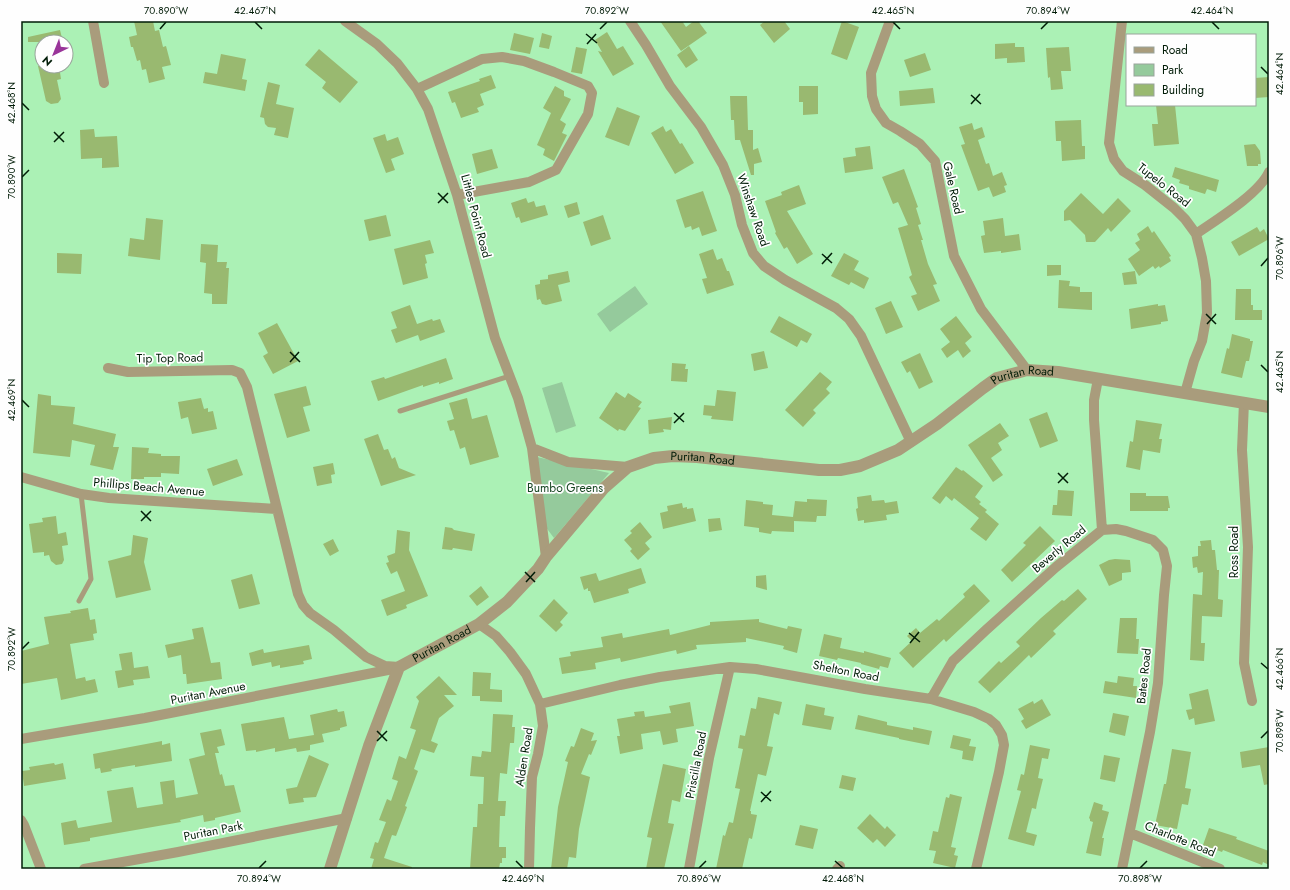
<svg xmlns="http://www.w3.org/2000/svg" width="1290" height="890" viewBox="0 0 1290 890" font-family="Jost,sans-serif">
  <style>
    .green { fill: #95ca9c }
    .building { fill: #99b970 }
    .lines { fill: none; stroke-linecap: round; stroke-linejoin: round }
    .service { stroke: #a99c7c; stroke-width: 5 }
    .minor { stroke: #a99c7c; stroke-width: 10 }
    .tertiary { stroke: #a99c7c; stroke-width: 12 }
    .ticks { fill: none; stroke: #011c07; stroke-width: 1.5 }
    .labels { text-anchor: middle; dominant-baseline: central; stroke-width: 3.5; stroke-linejoin: round; paint-order: stroke }
    .street-label { font-size: 12px; fill: #011c07; stroke: #fefefe }
    .park-label { font-size: 12px; fill: #184723; stroke: #fefefe }
    .neatline { fill: none; stroke: #011c07; stroke-width: 1.5 }
    .ticks-label { font-size: 10px; text-anchor: middle; fill: #011c07 }
  </style>
  <rect width="100%" height="100%" fill="#abf1b5"/>
  <path class="green" d="M635,286l13,18 -38,28 -13,-18z
    M562,382l14,44 -20,7 -14,-45z
    M537,457l72,16 -55,65 -9,-12z"/>
  <path class="building" d="M134,21h19l2,10 4,-1 4,17 3,-1 5,19 -9,2 3,12 -16,4 -3,-14 -4,1 -2,-10 -3,1 -4,-14h-2l-2,-10 8,-2z
    M660,21h22l4,6 8,-6h4l9,12 -26,18z
    M765,21h19l6,8 -16,14 -14,-18z
    M842,21l17,6 -12,33 -16,-6z
    M60,30l3,12h-35v-5z
    M607,32l10,17 6,-3 11,18 -21,12 -15,-25 4,1 -7,-12z
    M514,33l20,5 -4,16 -20,-4z
    M542,33l10,3 -3,13 -10,-2z
    M1015,43v4h9l1,15 -18,1v-5l-12,1v-15z
    M689,46l9,14 -12,8 -9,-13z
    M576,47l11,2 -5,25 -11,-2z
    M1069,47l2,24h-10l2,18 -12,1 -1,-13 -2,1 -2,-30z
    M319,49l39,33 -18,21 -18,-15 4,-6 -21,-17z
    M925,53l6,17 -21,7 -6,-17z
    M221,54l25,5 -4,20 5,1 -2,11 -42,-8 2,-11 12,2z
    M38,66h21l2,13 -4,1 4,19 -3,4 -7,1 -5,-3z
    M491,75l5,13 -16,6 4,11 -7,3 2,4 -18,6 -6,-16 -3,1 -4,-11 32,-11 -1,-2z
    M1269,77v20l-14,1v-20z
    M268,82l12,3 -4,19 18,4 -6,30 -14,-3 2,-7 -8,-1 -3,-3 -1,-6 -4,-1z
    M555,86l9,5v5l7,3 -11,21 6,4 -4,9 5,2 -13,26 -11,-6 2,-6 -8,-4 14,-32 -8,-5z
    M799,86h19v28l-15,1v-13h-4z
    M933,88l2,15 -35,3 -1,-15z
    M730,96h17l1,34h5v20l5,-2 4,14 -8,2v11h-3l-11,-35h-5l-1,-20h-3z
    M1156,105h19l4,39 -25,2 -2,-22h6z
    M617,107l23,9 -11,30 -24,-9z
    M1081,120l1,26h3v13l-23,2 -1,-20h-5l-1,-20z
    M972,123l2,7 8,-3 3,10 -7,3 8,24 3,-1 4,13 9,-4 5,13 -3,1 2,6 -13,5 -4,-10 -11,4 -17,-46 4,-1 -6,-17z
    M663,126l3,6 5,-3 9,15 2,-1 12,20 -19,11 -24,-41z
    M94,129l1,8 22,-1 2,31 -17,1v-10l-21,1 -1,-29z
    M385,134l2,7 11,-4 6,17 -13,5 4,11 -9,3 -13,-35z
    M1255,144l5,7 1,13h-3v2h-11l-3,-21z
    M870,146l3,23 -28,4 -2,-15 13,-2 -1,-8z
    M492,149l6,19 -21,6 -5,-20z
    M1175,167l44,13 -3,12 -9,-3 -2,5 -16,-5v-3l-10,-3 1,-3 -8,-3z
    M904,169l14,38 -2,1 5,16 -3,1 5,15h-2l7,24 9,20 -4,1 7,16 -22,10 -7,-15 6,-2 -8,-17 3,-2 -14,-47 10,-3 -10,-23 -5,2 -11,-27z
    M799,185l7,19 -19,7 26,43 -16,10 -10,-17 -3,2 -9,-16 1,-1 -11,-31 17,-6 -1,-3z
    M703,191l14,40 -15,5 -3,-9 -7,3 -1,-4 -6,2 -9,-28z
    M1081,193l22,21 15,-16 13,13 -20,21 -3,-4 -13,14h-9l-1,-7 -15,-15 -6,1v-10z
    M526,198l2,5 6,-2 2,6 9,-2 3,10 -27,8 -2,-6 -3,1 -5,-15z
    M577,202l3,12 -12,4 -4,-12z
    M386,215l5,21 -22,5 -5,-21z
    M603,215l8,24 -20,7 -8,-24z
    M146,218l17,2 -3,40 -32,-4 2,-18 14,2z
    M1003,218l2,18 14,-2 2,16 -20,3v-2l-17,2 -3,-17 4,-1 -2,-14z
    M1148,226l4,7 2,-2 17,25 -2,1 2,4 -11,7 -1,-2 -4,3 -2,-3 -14,10 -11,-17 12,-9 -5,-7 5,-3 -3,-6z
    M1257,227l3,5 4,-3 5,10 -30,17 -8,-14z
    M430,240l4,13 -9,2 2,8 -2,1 3,14 -25,7 -9,-36z
    M201,244l17,1 -1,17h10l-1,6h3l-2,36h-15v-10l-8,-1 2,-30 -6,-1z
    M713,249l4,11 5,-2 5,13h2l5,14 -27,9 -5,-15 5,-1 -8,-24z
    M57,253l25,1 -1,20 -24,-1z
    M844,253l15,8 -5,9 15,8 -5,11 -13,-7 -2,3 -18,-9z
    M1047,265h14v10l-14,1z
    M568,271l2,11 -12,3 4,16 -16,4 -4,-1 -2,-5 -3,1 -2,-15 5,-1v-4l8,-1v-4z
    M1135,271l2,13 -13,1 -2,-12z
    M1059,280l11,1 -1,5 11,1v5h12v18l-34,-2z
    M1236,289h15v16h2v5h9v10h-27z
    M891,301l12,26 -17,7 -11,-26z
    M1158,304v2l7,-1 3,16 -7,1v2l-30,5 -2,-20z
    M410,305l7,19 15,-5 1,2 7,-2 5,13 -25,9 -2,-6 -22,8 -5,-13 6,-2 -6,-16z
    M779,316l33,18 -5,9 -6,-3 -4,7 -27,-15z
    M956,316l16,21 -7,6 6,8 -8,7 -5,-8 -11,8 -6,-9 9,-7 -10,-13z
    M277,323l21,38 -25,13 -10,-18 5,-3 -10,-20z
    M1232,334l18,5v2h3l-4,20h-3l-4,17 -21,-5 6,-25 2,1z
    M764,351l4,17 -14,3 -3,-17z
    M920,353l13,29 -14,7 -9,-18 -3,2 -6,-11z
    M446,358l7,21 -14,5v-2l-16,5v-2l-45,16 -7,-20 13,-4 1,2z
    M672,363l14,1 -1,5h3l-1,13 -16,-1z
    M820,372l12,10 -6,7 4,4 -17,17 3,3 -13,14 -18,-17z
    M306,386l5,19 -8,2 7,24 -23,7 -13,-44z
    M717,390l19,2 -3,29 -22,-2 1,-3 -9,-1 1,-10 11,1z
    M616,392l9,6 3,-5 14,9 -4,5 3,1 -16,23 -6,-2 -1,2 -19,-13z
    M38,394l13,2v9l24,2 -2,17 43,10 -3,13h6l-6,23 -23,-5 5,-20 -23,-5 -2,17 -37,-4z
    M201,398l3,11 4,-1v4l5,-1 4,18 -25,5 -4,-17 -7,2 -3,-17z
    M467,398l5,21 15,-4 12,42 -29,8 -5,-18 -5,2 -6,-19 -4,1 -3,-10 7,-2 -5,-16z
    M1047,412l11,29 -18,7 -11,-29z
    M672,417l-1,13 -8,-1 1,3 -15,2 -1,-14z
    M1136,420l26,4 -3,15h3l-2,14 -17,-3 -3,20 -14,-3 4,-26 3,1z
    M1000,423l9,13 -11,7 4,7 -11,8 12,17 -10,7 -25,-37z
    M378,434l6,16 4,-1 4,10 3,-2 4,11 17,7 -35,11 -17,-47z
    M132,447l17,1 -1,5 13,1v2h19l-1,18 -18,-1v4h-17v2h-13z
    M237,459l6,16 -30,11 -6,-17z
    M333,463l2,11 -4,1 1,8 -15,3 -4,-19z
    M956,467l6,4 1,-1 20,16 -8,11 6,5 -2,2 8,6 -2,2 14,12 -13,17 -16,-12 9,-11 -25,-20 -2,3 -6,-5 -6,8 -8,-6z
    M1058,490l16,1 -2,25 -20,-1 1,-10h4z
    M1130,493h16v3h22l2,12h-2v3h-38z
    M871,495l1,6 12,-1 1,3 12,-2 2,12 -13,2 1,5 -23,3v-3l-6,1 -2,-12 2,-1 -1,-11z
    M807,499l20,1 -1,16h-9l-1,6 -22,-1v11l-22,-1 -1,3 -12,-2v-4l-15,-2 2,-26 17,2v2l10,1 -1,10 21,2 2,-16 12,1z
    M682,503l1,5 4,-1v2l6,-1 3,13 -33,8 -3,-16 8,-2 -1,-5z
    M56,516l2,18 8,-2 2,13 -6,1 2,14 -2,4 -6,1 -5,-4 -2,-6 -5,1v-4l-11,1 -4,-29 14,-2 -1,-4z
    M720,518l2,12 -13,2 -1,-13z
    M640,522l12,15 -7,6 5,6 -12,11 -8,-9 2,-2 -8,-9 8,-7 -2,-2z
    M1040,526l15,15 -43,41 -11,-12 25,-25 -3,-2z
    M445,527l7,1 2,2 21,4 -3,17 -19,-3 -1,2 -10,-1z
    M397,530l13,2 -1,18 19,46 -22,9 1,3 -20,8 -6,-16 24,-9 -8,-20 -6,3 -5,-11 3,-1 -2,-6 8,-3z
    M133,535l15,3 -4,24 7,28 -35,8 -8,-37 23,-6z
    M333,539l6,12 -9,5 -7,-12z
    M1211,540l1,10h3l2,20h2l-1,29 5,1 -1,17 -20,-1 -1,27h4l-1,18 -14,-1 3,-66 9,1 1,-23 -5,1 -1,-6 -4,1 -1,-11 6,-1v-10h3l-1,-5z
    M1115,559l15,1 1,12 -9,1v7l-13,6 -10,-21 10,-5z
    M641,568l5,15 -18,6 1,4 -35,10 -4,-12h-2v-3l-4,2 -4,-13 16,-4 3,8z
    M252,574l8,30 -21,5 -8,-29z
    M766,575l1,15 -11,-3v-11z
    M974,584l16,17 -44,41 -2,-3 -31,29 -14,-15 13,-12 -5,-5 9,-8 4,5 17,-14 2,2 26,-24 -2,-3z
    M481,586l8,11 -12,9 -8,-10z
    M1078,589l9,10 -34,32 3,3 -25,24 -2,-3 -39,38 -12,-11 21,-21 2,2 19,-17 -4,-4 25,-24 21,-18 2,1z
    M554,599l14,14 -8,9 3,3 -7,7 -17,-16z
    M88,608l2,12 5,-1 2,14 -4,1 1,6 -24,4 6,35 9,-2 1,4 9,-2 3,13 -37,8 -4,-22 -36,6v-33l28,-7 -5,-27 27,-4 -1,-2z
    M1120,618h17l-1,21h3l-1,15 -21,-1z
    M759,619v3l28,7 1,-3 14,3 -5,24 -14,-4 1,-3 -38,-8v4l-50,3 1,4 -20,5 -1,-4 -55,12 -1,-4 -25,5 1,6 -34,5 -3,-16 12,-2 -1,-4 33,-5 -2,-10 21,-4 1,5 46,-9 1,6 40,-10v-3z
    M203,627l8,36 9,-1 2,17 -35,5 -1,-10h-3l-2,-19 -13,3 -3,-13 29,-6 -2,-10z
    M824,634l18,4 -2,10 24,5v-2l27,7 -3,10 -8,-2 -1,3 -18,-5v-1l-23,-5 -1,2 -18,-4z
    M309,645l3,14 -9,2 1,3 -24,4v-3l-8,2 -1,-5 -19,4 -3,-13 14,-4 1,4z
    M132,652l2,16 14,-2 2,12 -17,2 1,5 -16,3 -3,-17 7,-1 -3,-16z
    M473,672l18,1 -1,16 12,1v12l-22,-1v-5h-8z
    M439,676l18,19h-13l10,11 -15,12 -8,23 7,3 -4,9 -13,-4 -7,20 4,2 -13,35 2,1 -11,29 -4,-1 -8,23 28,9v2h-41l3,-10 -4,-1 5,-16 3,1 8,-21 -7,-2 8,-21 4,2 7,-20 -6,-2 7,-23 7,3 10,-29 -6,-2 9,-27 -3,-4z
    M1118,676l16,2 -1,8h4l-1,12 -33,-5 2,-12 12,2z
    M1208,689l7,32 -20,4 -1,-7 -5,2 -3,-10 6,-1 -3,-15z
    M758,697l24,5 -3,13 -5,-2 -7,33 6,1 -7,29 -8,-2 -8,37h1v3l6,1 -5,24 -3,-1 -7,31h-26l7,-34 2,1 4,-14 4,1 7,-34 -5,-1 8,-39 -5,-1 2,-13 5,1 6,-28 5,1z
    M1042,699l9,16 -25,14 -5,-8 3,-2 -6,-10 15,-8 1,3z
    M690,702l4,24 -18,3 2,13 -15,3 -3,-14 -19,3 2,15 -23,5 -3,-18h3l-3,-17 18,-3 -1,-4 10,-1 1,6 26,-4 -2,-7z
    M806,704l19,4 -1,7 10,2 -3,13 -29,-5z
    M337,709l1,3 6,-1 3,15 -7,2v2l-18,4 2,8 -14,3v5l-13,2 -1,-4 -21,4v-4l-19,4v-2l-10,1 -5,-27 43,-7 5,22 25,-4 -4,-20z
    M1113,713l16,3 -4,20 -16,-4z
    M493,714l20,1 -1,12h3l-1,16h-4l-3,31 -7,-1 -2,28h8l-1,15h-5l-1,31h7v11h-4v5h-2l-1,6h-29l3,-42h4l1,-23h5l1,-27 -14,-1 2,-20 9,1 1,-6 9,1z
    M858,715l29,7v3l26,5v-3l19,4 -3,14 -30,-6v-1l-44,-9z
    M581,728l13,5 -3,8 6,-1 -6,15 -2,-1 -8,20 9,3 -11,52 -3,29 -7,-1 -2,12h-16l7,-62 10,-45 -3,-1 6,-15 3,1z
    M221,729l4,16 -8,2 2,6h-4l5,22 2,-1 3,12 9,-1 7,27 -26,6v2l-11,2 -1,-7 -23,5 1,2 -91,16v3l-26,4 -3,-22 15,-3 2,8 34,-6 -5,-31 26,-4 4,21 26,-4 -3,-22 14,-2 2,18 22,-4 -9,-35 16,-4 -5,-22z
    M953,735l18,4 -2,7 7,1 -3,14 -11,-2 1,-8 -13,-3z
    M162,741v4l8,-2 2,18 -37,6v-2l-24,4 1,2 -11,2 -1,-5 -5,1 -2,-15z
    M1030,745l20,4 -2,10 -6,-1 -4,20 5,1 -6,24 -1,6 -4,-1 -6,24 11,3 -3,11 -26,-7 13,-48 -4,-1 4,-16 3,1z
    M1269,747v37l-5,1 -4,-20 -18,3 -2,-16z
    M1172,749l19,3 -6,36 6,1 -3,16 -6,-1 -5,25 -22,-4 9,-41h2z
    M309,755l20,9 -13,33 -13,1 1,4 -15,2 -3,-15 11,-2z
    M1104,755l16,3 -5,24 -15,-3z
    M54,763l1,2 8,-2 3,16 -42,7 -2,-15 8,-1 -1,-3z
    M663,764l23,5 -6,33 -8,-2 -4,23 6,1 -10,45h-18l6,-31 -5,-1z
    M842,775l14,3 -3,13 -14,-3z
    M950,794l12,3 -11,50 5,1 -2,7 4,1 -3,12 -22,-5 3,-12 -7,-1 4,-19 5,1 8,-35 3,1z
    M1094,802l9,3 -1,5 7,2 -7,26h2l-3,18 -15,-3 7,-31 -3,-1v-2l-1,-1z
    M870,814l15,15 2,-3 9,9 -11,12 -8,-8 -4,4 -16,-15z
    M800,825l18,4 -5,20 -18,-4z
    M1209,828l28,9 -1,2 33,12v14l-6,-3 -1,3 -39,-15 -1,2 -19,-7z"/>
  <g class="lines">
    <path class="service" d="M400,411l110,-35
      M79,601l12,-22 -10,-85"/>
    <path class="minor" d="M93,21l11,62
      M345,21l32,23 20,19 20,26 11,20 29,86 38,143 23,60 14,50 14,109
      M630,21l16,24 24,41 31,41 22,38 12,30 7,30 11,28 11,13 21,14 51,28 13,11 12,17 50,106
      M890,21l-19,52 1,23 4,13 10,14 14,8 20,13 15,17 19,95 27,53 46,61
      M1122,21l-13,122 5,16 9,12 22,14 29,23 11,11 11,15 6,24 4,23 1,32 -5,28 -8,20 -9,32
      M417,89l65,-30 20,-2 22,4 30,11 34,14 4,7 -4,21 -32,56 -27,12 -72,13
      M1196,234c20,-14 63,-40 73,-62
      M108,368l20,4 104,-2 8,3 7,14 51,207 5,11 7,8 24,17 32,27 19,9 14,1
      M1244,402l-2,48 6,97 -4,116 8,38
      M532,448l36,14 60,5
      M21,477l60,17 28,4 167,11
      M1102,530l14,-1 10,2 27,9 10,10 4,16 -3,29 -6,88 -8,49 -28,137
      M479,624l17,12 14,16 16,22 14,30 3,22 -5,28 -6,23 -2,51 -1,41
      M931,699l22,-38 33,-31 70,-63 46,-37 -8,-110v-20l4,-21
      M540,704l80,-19 40,-8 70,-10 26,2 109,20 66,10 43,13 15,7 7,6 6,10 2,10 -5,27 -23,97
      M21,739l124,-21 248,-49
      M21,820l3,5 17,44
      M1130,833l90,36
      M84,869l94,-17 169,-34
      M689,869l20,-111 21,-91
      M837,869l3,-3"/>
    <path class="tertiary" id="s1" d="M330,869l39,-123 30,-79 80,-43 28,-22 31,-33 8,-12 58,-69 24,-21 26,-9 19,-2 24,1 122,13h21l20,-4 38,-16 39,-26 46,-36 14,-10 30,-8 31,2 211,35"/>
  </g>
  <path class="ticks" d="M255,22l7,7M893,22l7,7M1212,22l7,7M160,29l6,-7M600,29l7,-7M1041,29l7,-7M586,34l11,9M587,44l9,-10M1261,67l7,7M971,95l10,9M22,103l7,7M971,104l9,-10M54,132l10,10M54,142l10,-10M22,177l7,-7M438,193l10,10M438,203l10,-10M822,254l10,9M822,264l10,-11M1261,266l7,-8M1206,314l10,10M1207,324l9,-10M290,352l10,10M290,362l9,-10M1261,365l7,7M22,400l7,7M674,413l10,9M674,423l10,-10M1058,473l10,10M1058,483l10,-10M141,511l10,10M141,521l10,-10M525,572l10,10M526,582l9,-10M909,633l11,9M910,643l9,-11M22,649l7,-7M1261,663l7,6M377,731l10,10M1261,738l7,-7M377,741l10,-10M761,792l10,9M761,802l10,-11M516,861l7,7M835,861l8,7M259,868l7,-7M699,868l7,-7M1140,868l7,-7"/>
  <g class="labels">
    <g class="street-label">
      <text transform="translate(1164 185) rotate(38)">Tupelo Road</text>
      <text transform="translate(953 188) rotate(77)">Gale Road</text>
      <text transform="translate(753 210) rotate(71)">Winshaw Road</text>
      <text transform="translate(476 216) rotate(75)">Littles Point Road</text>
      <text transform="translate(170 358) rotate(-1)">Tip Top Road</text>
      <text stroke="none"><textPath href="#s1" startOffset="946">Puritan Road</textPath></text>
      <text stroke="none"><textPath href="#s1" startOffset="598">Puritan Road</textPath></text>
      <text transform="translate(149 487) rotate(5)">Phillips Beach Avenue</text>
      <text transform="translate(1059 549) rotate(-40)">Beverly Road</text>
      <text transform="translate(1234 552) rotate(-90)">Ross Road</text>
      <text stroke="none"><textPath href="#s1" startOffset="262">Puritan Road</textPath></text>
      <text transform="translate(846 671) rotate(11)">Shelton Road</text>
      <text transform="translate(1144 676) rotate(-84)">Bates Road</text>
      <text transform="translate(208 693) rotate(-11)">Puritan Avenue</text>
      <text transform="translate(524 757) rotate(-81)">Alden Road</text>
      <text transform="translate(696 765) rotate(-79)">Priscilla Road</text>
      <text transform="translate(213 831) rotate(-11)">Puritan Park</text>
      <text transform="translate(1180 839) rotate(22)">Charlotte Road</text>
    </g>
    <g class="park-label">
      <text x="565" y="488">Bumbo Greens</text>
    </g>
  </g>
  <rect width="1290" height="890" fill="none" stroke="#fefefe" stroke-width="44"/>
  <rect x="1126" y="34" width="130" height="72" fill="#fefefe" stroke="#99a49b"/>
  <rect x="1134" y="47" width="20" height="6" fill="#a99c7c" stroke="#99a49b"/>
  <text x="1162" y="54" font-size="12" fill="#011c07">Road</text>
  <rect x="1134" y="64" width="20" height="12" fill="#95ca9c" stroke="#99a49b"/>
  <text x="1162" y="74" font-size="12" fill="#011c07">Park</text>
  <rect x="1134" y="84" width="20" height="12" fill="#99b970" stroke="#99a49b"/>
  <text x="1162" y="94" font-size="12" fill="#011c07">Building</text>
  <g transform="translate(54 54) rotate(223)"><circle r="19" fill="#fefefe" stroke="#99a49b"/>
  <path d="M0-3L7 15L0 10L-7 15Z" fill="#993499"/>
  <text y="-6" font-size="11" font-weight="bold" text-anchor="middle" fill="#011c07">N</text>
  </g>
  <rect x="22" y="22" width="1246" height="846" class="neatline"/>
  <g class="ticks-label">
    <text x="166" y="14">70.890°W</text>
    <text x="255" y="14">42.467°N</text>
    <text x="607" y="14">70.892°W</text>
    <text x="893" y="14">42.465°N</text>
    <text x="1048" y="14">70.894°W</text>
    <text x="1212" y="14">42.464°N</text>
    <text transform="translate(1279 74) rotate(-90)" y="4">42.464°N</text>
    <text transform="translate(11 103) rotate(-90)" y="4">42.468°N</text>
    <text transform="translate(11 177) rotate(-90)" y="4">70.890°W</text>
    <text transform="translate(1279 258) rotate(-90)" y="4">70.896°W</text>
    <text transform="translate(1279 372) rotate(-90)" y="4">42.465°N</text>
    <text transform="translate(11 400) rotate(-90)" y="4">42.469°N</text>
    <text transform="translate(11 649) rotate(-90)" y="4">70.892°W</text>
    <text transform="translate(1279 669) rotate(-90)" y="4">42.466°N</text>
    <text transform="translate(1279 731) rotate(-90)" y="4">70.898°W</text>
    <text x="259" y="882">70.894°W</text>
    <text x="523" y="882">42.469°N</text>
    <text x="699" y="882">70.896°W</text>
    <text x="843" y="882">42.468°N</text>
    <text x="1140" y="882">70.898°W</text>
  </g>
</svg>
